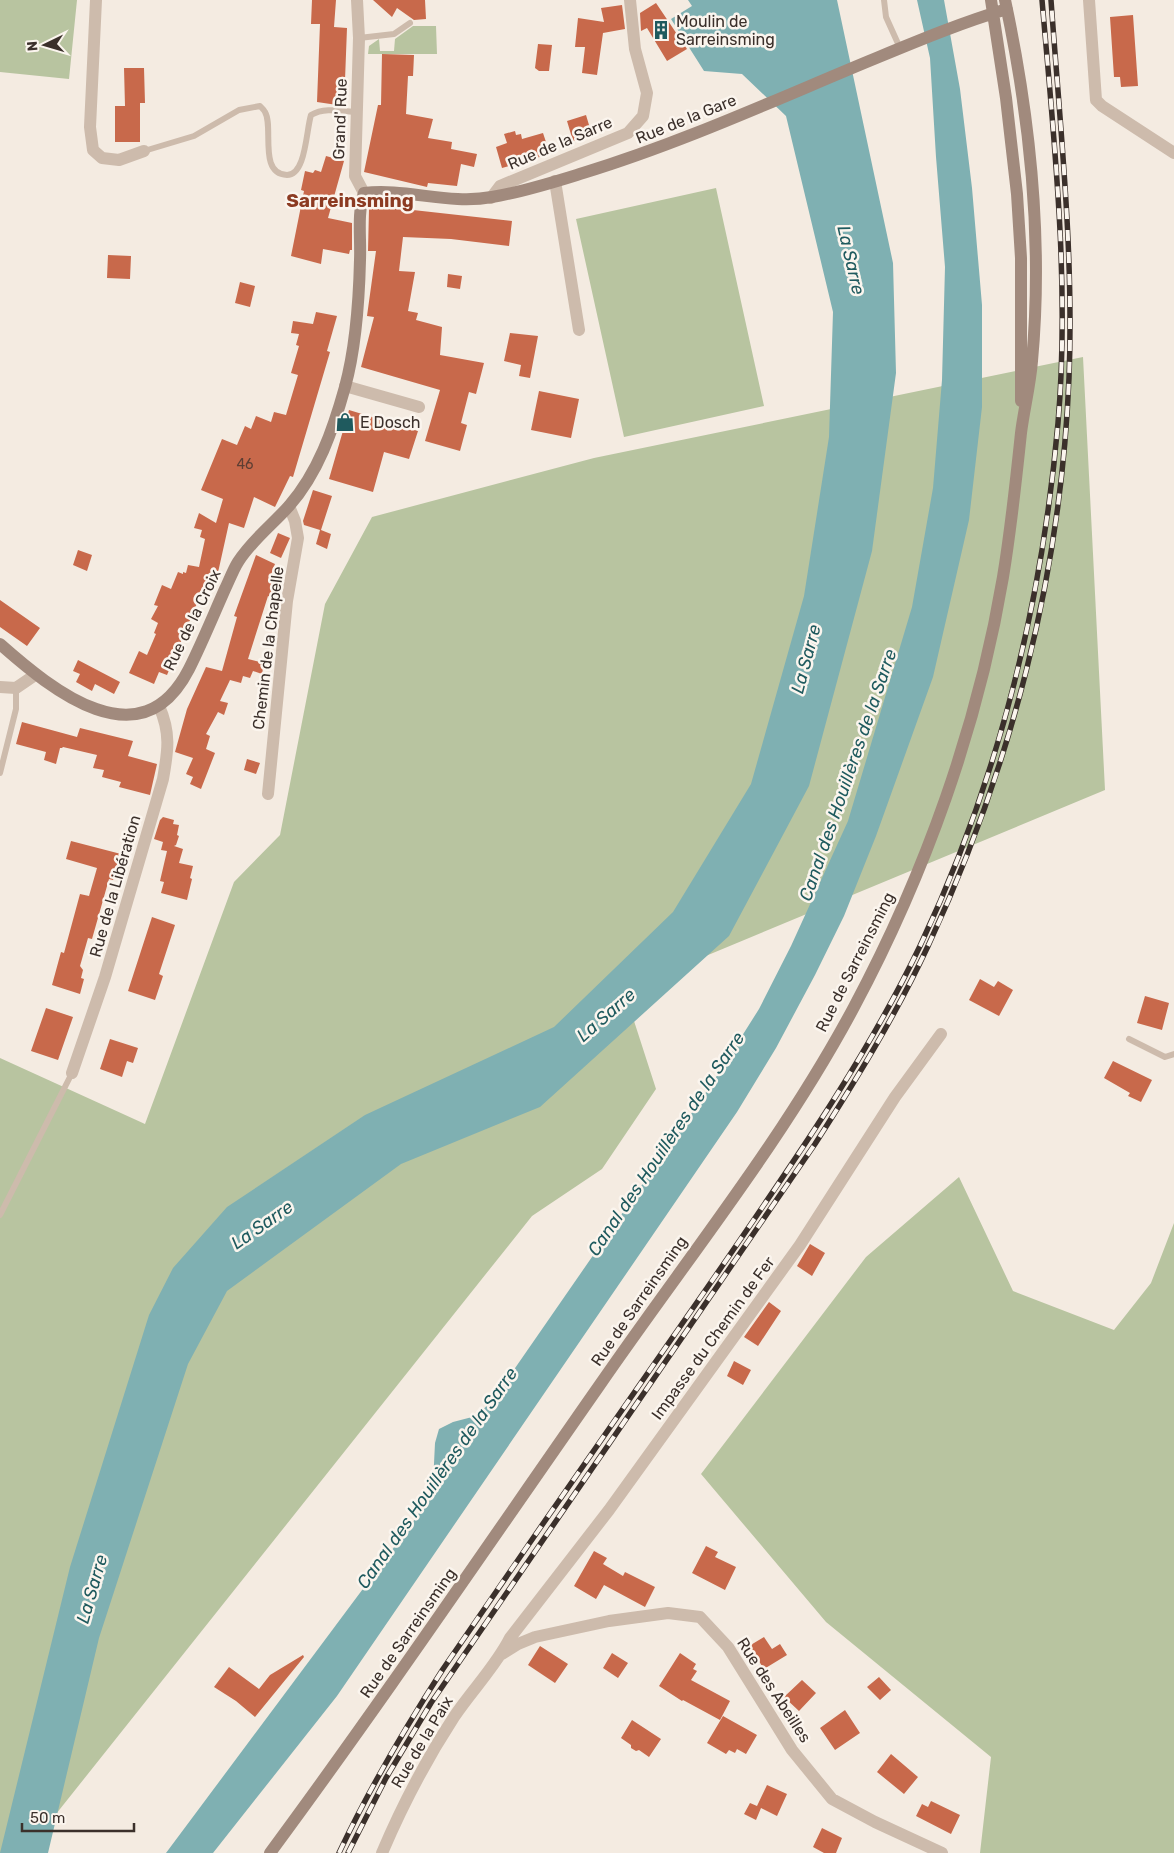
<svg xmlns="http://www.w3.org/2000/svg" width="1174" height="1853" viewBox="0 0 1174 1853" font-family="Rubik,sans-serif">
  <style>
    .green { fill: #b8c4a0 }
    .water { fill: #7fb0b2 }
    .building { fill: #c8694b }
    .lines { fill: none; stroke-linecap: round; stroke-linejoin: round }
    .lane { stroke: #cdbbac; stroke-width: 6 }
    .street { stroke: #cdbbac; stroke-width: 12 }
    .secondary { stroke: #a18a7d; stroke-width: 12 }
    .rail-casing { stroke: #3b302b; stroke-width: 5.5 }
    .rail { stroke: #fbf5ee; stroke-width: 4; stroke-dasharray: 11; stroke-linecap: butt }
    .labels { text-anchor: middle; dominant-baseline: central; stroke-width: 5; stroke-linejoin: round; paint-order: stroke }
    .number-label { font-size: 14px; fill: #5e3e33 }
    .poi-label { font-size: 16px; fill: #3b302b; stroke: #fbf5ee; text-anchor: start }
    .street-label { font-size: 16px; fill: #3b302b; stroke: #fbf5ee }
    .water-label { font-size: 18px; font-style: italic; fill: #1f5a5e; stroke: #fbf5ee }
    .quarter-label { font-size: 19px; font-weight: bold; fill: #8c3b22; stroke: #fbf5ee }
  </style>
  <rect width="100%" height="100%" fill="#f4ebe1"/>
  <path class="green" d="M0,0h77l-8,79 -69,-7z
    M413,26h23l1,28h-69l1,-8 10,-7 1,12h14l1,-12z
    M716,188l48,218 -140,31 -48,-218z
    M1083,357l22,433 -481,200 32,99 -54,80 -70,47 -507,637h-25v-795l145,66 89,-242 46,-47 45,-231 47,-87 222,-59z
    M959,1177l54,114 101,39 37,-47 23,-60v630h-194l11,-96 -165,-135 -125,-148 165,-217z"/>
  <path class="water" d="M688,0h149l56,263 3,110 -24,178 -63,235 -80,150 -189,171 -139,57 -174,127 -39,73 -89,274 -51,215h-48l70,-286 79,-252 24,-47 54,-61 138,-92 189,-88 119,-115 78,-128 53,-188 25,-159 4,-125 -47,-196 -44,-42 -38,-3 -33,-52 21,-13z
    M917,0h27l16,89 12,99 10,117v102l-13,113 -36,157 -57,159 -32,80 -29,59 -39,73 -39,64 -400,584 -124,157h-47l252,-338 15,-31 2,-41 4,-14 14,-7 23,-6 17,-16 218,-315 48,-76 32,-63 57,-125 64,-214 21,-119 9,-108 3,-113 -9,-110 -6,-99z"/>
  <path class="building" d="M312,0h24l-2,27 13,1 -3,78 -27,-4 3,-78h-9z
    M373,0h52l1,19 -12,1 -17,-12 -5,9z
    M656,3l31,46 -20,12 -20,-33 -6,3 -1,-18z
    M622,5l3,24 -22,4 -6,42 -15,-2 3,-26h-10l3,-29 26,4 -3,-14z
    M1133,15l5,71 -17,1 -1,-10h-6l-4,-60z
    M538,44l14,1 -3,26h-10l-4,-3z
    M382,54l32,1 -1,21h-5l-2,38 27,5 -5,19 24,4 -1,7 26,5 -3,13 -13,-3 -4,22 -29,-3 -1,4 -63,-15 14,-67h3z
    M124,68h20l1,35h-5v39h-25v-36h10z
    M586,115l6,20 -19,6 -6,-20z
    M515,131l1,4 5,-1 1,5 21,-6 7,21 -48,14 -6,-21 11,-4 -3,-9z
    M326,156l18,5 -16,57 24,5v27h-2l-1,4 -26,-5 -2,15 -30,-8 13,-65 -3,-1 4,-19 8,2 2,-3 6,2z
    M395,208l117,13 -3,25 -58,-7 -48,-2 -4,34 16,1 -7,39 10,2 -2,7 26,7 -2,28 44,8 -8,31 -7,-2 -8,31 6,2 -7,26 -35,-10 15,-51 -79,-23 13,-50 -7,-1 9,-65h-8l1,-42z
    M108,255l23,1 -1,23 -23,-1z
    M448,274l14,2 -2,13 -13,-2z
    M240,282l15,4 -5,21 -15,-4z
    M316,312l21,4 -10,35 3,1 -37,125 -3,-1 -15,31 -21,-10 -10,31 -15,-5 -14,63 -7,-2 -2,6 -3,-1 -36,86 -8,-3 -5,12 -25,-11 10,-22 8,4 9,-21 -2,-1 4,-10 -7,-4 7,-13 -4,-1 8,-20 9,4 7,-17 5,2v-2l3,1 2,-8 11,2 6,-28 -5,-2 2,-7 -8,-2 5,-15 17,10 7,-24 -22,-9 21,-51 15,6 8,-19 6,3 5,-13 15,6 3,-10 12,3 12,-40 -7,-2 8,-27 -3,-1 3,-11 -8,-1 2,-12 20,3z
    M510,333l28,3 -8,42 -11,-2 2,-11 -17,-4z
    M539,391l40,8 -8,39 -40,-8z
    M349,410l69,21 -9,28 -25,-7 -11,40 -44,-13z
    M313,490l19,6 -11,34 10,4 -4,15 -11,-5 4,-14 -16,-5 -1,-4z
    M278,533l12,5 -9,20 -11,-5z
    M78,550l14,5 -5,16 -14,-6z
    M256,555l19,9 -6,16 7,3 -3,15 -5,-2 -20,63 16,4 -2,11 -9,-3 -3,7 -7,-2 -2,7 -11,-3 -10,21 8,2 -4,12 -6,-3 -12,22 4,2 -4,13 9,4 -14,36 -11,-5 3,-7 -7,-3 7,-16 -18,-6 12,-43 19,-42 16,4 15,-54 -3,-1z
    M0,600l40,28 -13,18 -27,-19z
    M78,660l42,22 -6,12 -19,-10 -3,7 -16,-9 4,-8 -7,-3z
    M22,722l55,15 3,-9 53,13 -5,15 29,8 -7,31 -31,-8 2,-5 -19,-5 2,-7 -11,-2 4,-13 -34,-8 -1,1h-2l-4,16 -12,-4 2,-8 -30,-8z
    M247,759l13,4 -4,11 -12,-4z
    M163,817l11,3 -1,4 6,1 -2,10 2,1 -3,9 -2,1 9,3 -4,14 14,3 -3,12 2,1 -5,21 -26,-7 3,-11 -4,-1 7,-30 -6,-1 2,-8 -9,-3 6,-19z
    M71,841l50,13 -8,26 -4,-1 -17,60 -4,-1 -8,28 3,4 -2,8 3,1 -4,15 -28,-9 9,-33 3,1 16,-59 9,2 8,-28 -31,-9z
    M152,917l23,8 -16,49 4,2 -8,24 -27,-9z
    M980,979l14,8 4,-6 15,9 -14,26 -30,-16z
    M1145,996l24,7 -7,27 -25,-7z
    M46,1008l27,9 -15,43 -27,-9z
    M110,1039l28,9 -5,15 -6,-2 -5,16 -22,-8z
    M1113,1061l39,19 -11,22 -13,-6 2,-3 -26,-15z
    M810,1244l15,9 -13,23 -15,-10z
    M769,1302l12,9 -23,35 -14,-9z
    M734,1361l17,9 -8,15 -16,-9z
    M706,1546l12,6 -3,5 21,10 -11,23 -33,-17z
    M594,1551l13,7 -4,6 20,12 2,-4 30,15 -10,20 -41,-22 -8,14 -22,-13z
    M764,1637l8,12 8,-5 7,11 -23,14 -15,-23z
    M540,1646l28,18 -13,19 -27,-18z
    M612,1653l16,10 -10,15 -15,-10z
    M680,1653l16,11 -3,5 4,2 -6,9 39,21 -10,19 -37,-20 -1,1 -23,-15z
    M303,1655l1,2 -49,60 -19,-16 -22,-14 15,-20 30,22 11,-14z
    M879,1677l12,13 -11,10 -13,-13z
    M802,1680l14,13 -17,18 -15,-14z
    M845,1710l15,23 -25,17 -15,-22z
    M723,1716l34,19 -11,19 -9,-5 -2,4 -6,-3 -3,4 -19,-11z
    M632,1720l29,19 -12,18 -10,-7 -3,1 -5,-3v-3l-10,-7z
    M891,1754l27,23 -14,17 -27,-22z
    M767,1785l20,9 -10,22 -16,-8 -5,12 -12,-6 6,-11 7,3z
    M931,1801l29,14 -9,19 -35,-18 6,-12 6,3z
    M822,1828l20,10 -6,15h-12l-11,-6z"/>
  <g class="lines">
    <path class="lane" d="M884,0l2,17 14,31
      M359,38l35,-4 16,-11
      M144,151l50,-15 45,-26 21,-4c2,2 4,4 5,6 9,15 -7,62 22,63 19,0 19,-44 24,-60 13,-8 30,-4 45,-3
      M0,773l16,-64v-21
      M1129,1039l36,18 9,-3
      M0,1215l72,-142"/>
    <path class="street" d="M96,0l-6,127 3,23 9,8 17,2 25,-9
      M357,0l2,38 -4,138 9,17
      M1089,0l7,100 6,6 72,47
      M555,181l24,149
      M491,198l9,-12 128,-53 15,-17 4,-23 -12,-44 -5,-49
      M345,386l74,21
      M0,687l16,1 19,-13
      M268,794l19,-193 11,-63 -3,-17 -6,-15
      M72,1073l33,-96 58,-198c5,-28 8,-46 -4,-73
      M502,1654l16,-10 17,-7 74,-16 59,-8 32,4 28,30 64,103 40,49 43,23 67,31
      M382,1853c20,-47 44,-93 72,-136 18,-27 42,-51 56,-79l99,-128 191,-265 95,-148 46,-63"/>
    <path class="secondary" d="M991,0l15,98 11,96 4,64v143
      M0,644c52,46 141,119 189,25 13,-26 24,-53 36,-80 4,-8 8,-19 13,-27 14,-22 34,-37 51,-56 29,-33 44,-76 56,-119 11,-40 14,-85 15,-127 1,-22 -3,-46 4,-67 42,-5 85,12 128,4 31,-5 62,-15 91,-24 98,-30 192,-73 286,-112 46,-19 91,-38 138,-52
      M270,1853c113,-153 220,-311 329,-467 86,-125 183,-244 255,-379 71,-133 124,-281 149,-430 8,-48 13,-96 18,-144 3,-24 9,-47 11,-72 11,-120 -2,-244 -27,-361"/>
    <g class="rail-casing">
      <path id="rail" d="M339,1853c30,-64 66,-125 104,-184 90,-132 182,-263 273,-394 73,-107 148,-212 204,-329 78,-165 122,-342 138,-523 12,-140 -4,-283 -16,-423
        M348,1853l38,-75 45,-75 384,-559c41,-64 81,-129 113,-198 83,-178 133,-371 141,-568 5,-126 -9,-252 -18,-378"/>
    </g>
    <use href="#rail" class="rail"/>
  </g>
  <defs>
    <g id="building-bare" transform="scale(1.5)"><path d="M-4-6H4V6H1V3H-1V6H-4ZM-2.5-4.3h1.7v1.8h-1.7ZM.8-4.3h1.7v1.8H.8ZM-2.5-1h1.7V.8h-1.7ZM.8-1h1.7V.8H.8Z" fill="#1f5a5e" stroke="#fbf5ee" stroke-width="2.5" paint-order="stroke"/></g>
    <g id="shop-bare" transform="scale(1.5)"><path d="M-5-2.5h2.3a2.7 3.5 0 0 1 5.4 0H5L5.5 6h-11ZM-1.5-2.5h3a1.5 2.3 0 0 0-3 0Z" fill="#1f5a5e" stroke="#fbf5ee" stroke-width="2.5" paint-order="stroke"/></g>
  </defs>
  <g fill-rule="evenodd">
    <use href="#building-bare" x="661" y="30"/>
    <use href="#shop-bare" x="345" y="422"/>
  </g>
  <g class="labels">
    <g class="number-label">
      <text x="245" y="464">46</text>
    </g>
    <g class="poi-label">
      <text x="676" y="21">Moulin de<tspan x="676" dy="18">Sarreinsming</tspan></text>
      <text x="360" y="422">E Dosch</text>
    </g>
    <g class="street-label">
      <text transform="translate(340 119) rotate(-88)">Grand' Rue</text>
      <text transform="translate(686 119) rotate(-22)">Rue de la Gare</text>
      <text transform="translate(560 143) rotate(-23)">Rue de la Sarre</text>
      <text transform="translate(192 620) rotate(-64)">Rue de la Croix</text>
      <text transform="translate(268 648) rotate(-83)">Chemin de la Chapelle</text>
      <text transform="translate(115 886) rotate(-74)">Rue de la Libération</text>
      <text transform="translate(855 962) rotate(-63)">Rue de Sarreinsming</text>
      <text transform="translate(639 1301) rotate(-55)">Rue de Sarreinsming</text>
      <text transform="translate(713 1338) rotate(-54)">Impasse du Chemin de Fer</text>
      <text transform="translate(408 1633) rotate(-55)">Rue de Sarreinsming</text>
      <text transform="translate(774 1690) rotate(57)">Rue des Abeilles</text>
      <text transform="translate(422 1742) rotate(-59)">Rue de la Paix</text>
    </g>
    <g class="water-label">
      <text transform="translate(851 260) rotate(77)">La Sarre</text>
      <text transform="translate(806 659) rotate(-75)">La Sarre</text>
      <text transform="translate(848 775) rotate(-71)">Canal des Houillères de la Sarre</text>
      <text transform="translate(606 1015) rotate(-41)">La Sarre</text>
      <text transform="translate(666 1144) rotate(-56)">Canal des Houillères de la Sarre</text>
      <text transform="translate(262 1225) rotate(-35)">La Sarre</text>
      <text transform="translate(437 1478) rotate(-55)">Canal des Houillères de la Sarre</text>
      <text transform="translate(92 1589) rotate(-74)">La Sarre</text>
    </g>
    <g class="quarter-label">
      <text x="350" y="200">Sarreinsming</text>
    </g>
  </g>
  <g transform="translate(45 45) rotate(265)" stroke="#fbf5ee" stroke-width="4" paint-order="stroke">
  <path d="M0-4L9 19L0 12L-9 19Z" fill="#3b302b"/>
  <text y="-8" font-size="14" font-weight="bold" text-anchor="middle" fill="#3b302b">N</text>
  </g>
  <path d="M22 1823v8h112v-8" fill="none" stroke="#3b302b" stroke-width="2.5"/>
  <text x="30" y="1823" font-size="15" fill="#3b302b" stroke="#fbf5ee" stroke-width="4" paint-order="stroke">50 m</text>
</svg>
